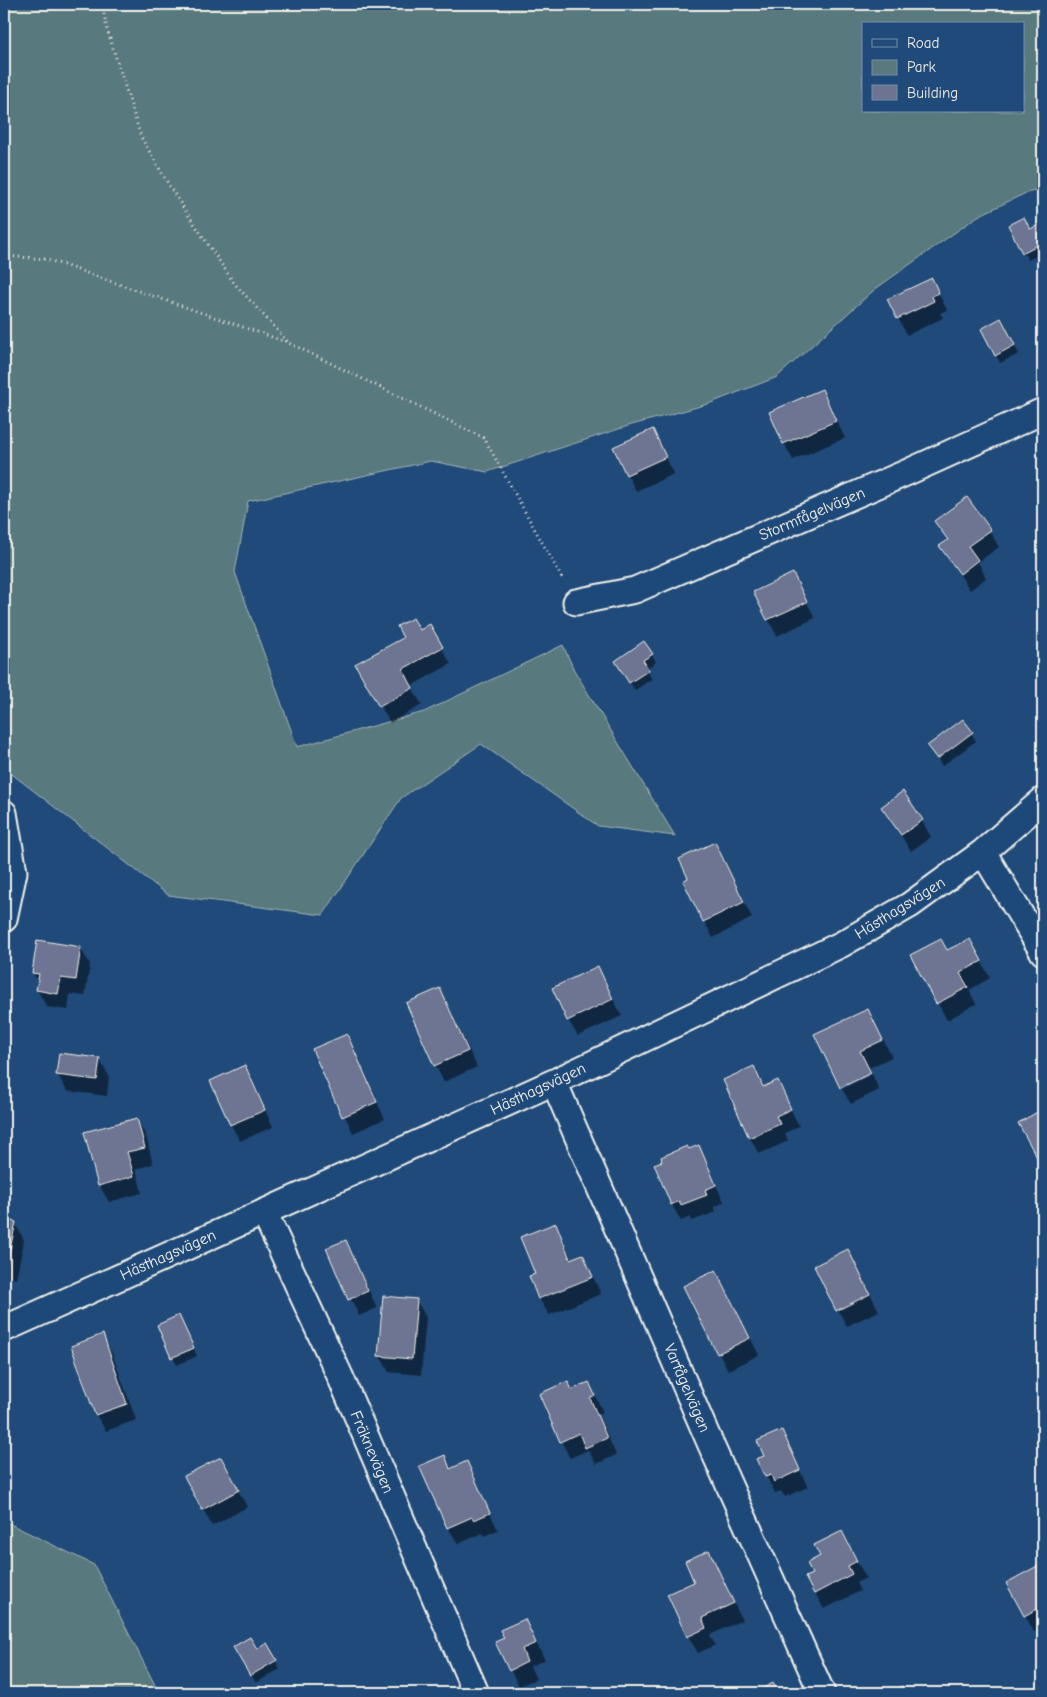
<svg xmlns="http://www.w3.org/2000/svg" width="1047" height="1697" viewBox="0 0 1047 1697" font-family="'Comic Neue',sans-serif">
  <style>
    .green { fill: #59797e; stroke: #a6b5b3; fill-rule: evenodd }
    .shadow { fill: #0007 }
    .building { fill: #6d7492; stroke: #f4f1e8 }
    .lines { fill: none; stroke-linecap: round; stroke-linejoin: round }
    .street-casing { stroke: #f4f1e8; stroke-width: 29 }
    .path { stroke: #f4f1e8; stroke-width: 3; stroke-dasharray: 1 4; stroke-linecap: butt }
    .street { stroke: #1f4a7a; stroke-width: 25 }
    .labels { text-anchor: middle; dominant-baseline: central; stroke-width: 5; stroke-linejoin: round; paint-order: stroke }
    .street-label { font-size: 16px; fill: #f4f1e8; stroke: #1f4a7a }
  </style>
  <rect width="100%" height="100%" fill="#1f4a7a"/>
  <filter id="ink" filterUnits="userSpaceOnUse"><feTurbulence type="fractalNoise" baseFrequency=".02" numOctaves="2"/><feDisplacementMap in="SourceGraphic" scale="10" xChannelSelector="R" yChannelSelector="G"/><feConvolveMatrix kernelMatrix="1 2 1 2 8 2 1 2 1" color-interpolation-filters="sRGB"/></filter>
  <g filter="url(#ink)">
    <path class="green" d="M4,4h1039v185l-13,2 -52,25 -104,74 -97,87 -69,27 -80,22 -141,46 -56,-11 -183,40 -13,71 62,175 127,-35 139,-67 11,25 101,166 -77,-10 -117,-82 -80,54 -78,117 -155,-20 -160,-124h-4zM863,24h160v87h-160z
      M4,1521l90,44 65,128h-155z"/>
    <path class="shadow" d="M1042,224l1,29 -15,7 -19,-35 21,6z
      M931,279l16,31 -7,3 3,5 -36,17 -19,-35z
      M1005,328l14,26 -19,9 -4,-8z
      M821,390l24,48 -52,22 -9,-17z
      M653,431l21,43 -38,17 -9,-17z
      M936,521l53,9 10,17 -21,15 8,16 -16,12 -29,-44 7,-5z
      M793,575l22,43 -38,18 -9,-17z
      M429,626l22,38 -40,22 11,19 -32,18 -33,-59z
      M652,655l4,7 -10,7 6,10 -17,11 -14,-21z
      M963,721l13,20 -34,25 -8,-12z
      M883,807l39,14 9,16 -20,14z
      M724,860l28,58 -39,20 -9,-17z
      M38,941l42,7 10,16 -5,32 -15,-2 -2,16 -21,-3 -10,-17 2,-7 -6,-10z
      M947,952l32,5 11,21 -21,12 7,14 -29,16 -35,-64z
      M597,968l25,48 -44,20 -10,-16z
      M440,989l37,78 -33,15 -9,-17z
      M868,1010l24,47 -23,11 2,4 -30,14z
      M346,1035l39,84 -32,14 -40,-84z
      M99,1059l10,17 -2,20 -40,-5 -9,-16z
      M245,1067l28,60 -33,14 -9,-16z
      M753,1068l12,20 12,-6 22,44 -14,7 3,8 -29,13 -9,-16z
      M872,1074l7,16 -28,14 -9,-15z
      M1043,1111v54l-23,-42z
      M136,1119l10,17 7,28 -17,5 6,24 -33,9 -10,-17z
      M698,1147l26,55 -10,5 2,5 -24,9 -2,-4 -9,4 -9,-16 16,-54z
      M4,1221l11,2 9,17 -8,39 -12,-3z
      M555,1225l17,35 11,-4 18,38 -52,21 -10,-17 -3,-24z
      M346,1242l31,66 -18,8 -31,-67z
      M857,1267l22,44 -32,15 -9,-16z
      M716,1271l43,84 -31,15 -43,-84z
      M416,1300l10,17 -5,58 -32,-3 -9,-16z
      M179,1317l18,39 -20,9 -4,-8z
      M102,1336l10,17 24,67 -30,11 -10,-16 -24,-68z
      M568,1382l5,8 16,-6 14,28 -5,2 18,41 -20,9 -8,-14 -18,8 -9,-17z
      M781,1432l27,55 -23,10 -4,-6 -6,2 -17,-33 7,-4z
      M444,1457l7,12 15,-6 32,67 -14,6 -1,-3 -25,11 -10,-17z
      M230,1475l17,32 -35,19 -9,-17z
      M841,1532l25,46 -10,5 4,8 -36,18 -9,-16 -1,-19 8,-18z
      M709,1551l33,69 -32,15 5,10 -17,8 -10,-17 8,-54z
      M1043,1565v63l-9,4 -26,-49z
      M525,1621l20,39 -15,6 6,13 -17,7 -9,-16 -5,-32z
      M267,1645l13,24 -24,14 -21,-36 22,3z"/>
    <path class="building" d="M1024,217l6,12 13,-6v19l-21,11 -14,-28z
      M932,278l7,15 -7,3 2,5 -37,18 -10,-20z
      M1001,318l14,27 -20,11 -14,-27z
      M822,389l14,32 -53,23 -14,-32z
      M653,429l13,28 -40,18 -13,-28z
      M967,497l24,33 -23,16 10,14 -18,14 -21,-28 9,-6 -14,-19z
      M793,573l14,29 -40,18 -14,-28z
      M413,618l7,12 10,-6 13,23 -40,22 10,19 -34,19 -24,-43 48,-26 -6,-12z
      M644,641l9,13 -10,6 6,10 -20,13 -14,-22z
      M963,719l10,13 -36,27 -10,-13z
      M903,791l20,29 -22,15 -20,-28z
      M715,842l29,60 -41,20 -20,-41 5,-3 -9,-19z
      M941,939l6,11 23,-11 12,22 -22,12 8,14 -32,17 -26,-49z
      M37,940l44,7 -5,33 -15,-2 -3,16 -22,-4 3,-16 -7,-1z
      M598,966l15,33 -46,22 -15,-33z
      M440,988l28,63 -34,15 -28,-63z
      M868,1009l15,31 -23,11 11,22 -31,15 -26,-54z
      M347,1034l30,68 -35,15 -30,-68z
      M59,1053l41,5 -3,22 -41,-5z
      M245,1065l20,45 -35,15 -20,-44z
      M754,1066l9,21 15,-7 13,29 -15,7 4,8 -31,14 -26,-58z
      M1043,1109v50l-4,2 -21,-38z
      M137,1118l8,30 -18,4 7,24 -36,10 -14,-54z
      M699,1145l17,40 -11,5 2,5 -26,10 -2,-4 -8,4 -17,-41 8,-3 -1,-4 26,-11 2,3z
      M4,1220l12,2 -9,41 -3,-1z
      M556,1223l14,36 13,-5 10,23 -55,22 -9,-23 6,-2 -15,-37z
      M346,1240l22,51 -20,9 -22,-52z
      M848,1249l22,45 -34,17 -22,-45z
      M716,1270l34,68 -33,16 -34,-68z
      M383,1296l34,3 -5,60 -34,-3z
      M179,1315l15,33 -23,10 -14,-33z
      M103,1334l24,70 -32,11 -24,-69z
      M568,1381l4,9 17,-8 6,13 -5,3 17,40 -22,10 -6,-15 -19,9 -21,-48z
      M782,1430l18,40 -26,12 -3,-7 -6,2 -9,-18 8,-3 -7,-15z
      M445,1455l5,14 17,-8 23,52 -16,7 -2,-3 -25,11 -28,-62z
      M221,1457l18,33 -37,20 -18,-34z
      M842,1531l15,30 -9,5 4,8 -38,20 -9,-17 7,-3 -5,-11 13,-7 -6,-11z
      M709,1550l25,53 -32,15 4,10 -19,9 -20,-43 27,-12 -9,-21z
      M1043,1563v43l-19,10 -18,-33z
      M525,1619l11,24 -14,6 5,13 -18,9 -14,-29 9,-4 -4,-8z
      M250,1637l7,12 10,-6 10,17 -27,16 -17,-29z
      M773,1683l6,10h-25z
      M902,1686l4,7h-17z"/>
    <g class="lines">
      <g class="street-casing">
        <path id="street" d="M576,602l59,-12 273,-118 135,-61
          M4,813l10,59 -10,47
          M983,852l60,100
          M554,1082l157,363 111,248
          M264,1212l76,164 136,317
          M4,1329l550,-247 288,-138 68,-39 73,-53 60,-52"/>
      </g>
      <path class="path" d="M102,4l5,25 34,108 32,55 61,91 54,59
        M4,256l42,3 243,84 195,95 79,142"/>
      <use href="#street" class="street"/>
    </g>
  </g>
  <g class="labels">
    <g class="street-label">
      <text transform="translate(812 514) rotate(-23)">Stormfågelvägen</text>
      <text transform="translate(900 908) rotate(-32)">Hästhagsvägen</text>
      <text transform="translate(538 1089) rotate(-25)">Hästhagsvägen</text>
      <text transform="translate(168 1255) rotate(-24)">Hästhagsvägen</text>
      <text transform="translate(687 1388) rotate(67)">Varfågelvägen</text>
      <text transform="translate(372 1452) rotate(67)">Fräknevägen</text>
    </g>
  </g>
  <rect width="1047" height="1697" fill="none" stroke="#1f4a7a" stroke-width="20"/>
  <rect x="10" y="10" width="1027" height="1677" fill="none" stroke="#f4f1e8" stroke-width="2" filter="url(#ink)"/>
  <rect x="862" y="22" width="162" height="90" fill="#1f4a7a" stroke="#748da6"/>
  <rect x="872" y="39" width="25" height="8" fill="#1f4a7a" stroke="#748da6"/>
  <text x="907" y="48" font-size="15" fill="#f4f1e8">Road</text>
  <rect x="872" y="60" width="25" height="15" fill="#59797e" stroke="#748da6"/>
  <text x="907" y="72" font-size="15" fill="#f4f1e8">Park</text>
  <rect x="872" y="85" width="25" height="15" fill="#6d7492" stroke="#748da6"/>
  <text x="907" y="98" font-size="15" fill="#f4f1e8">Building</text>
</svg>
